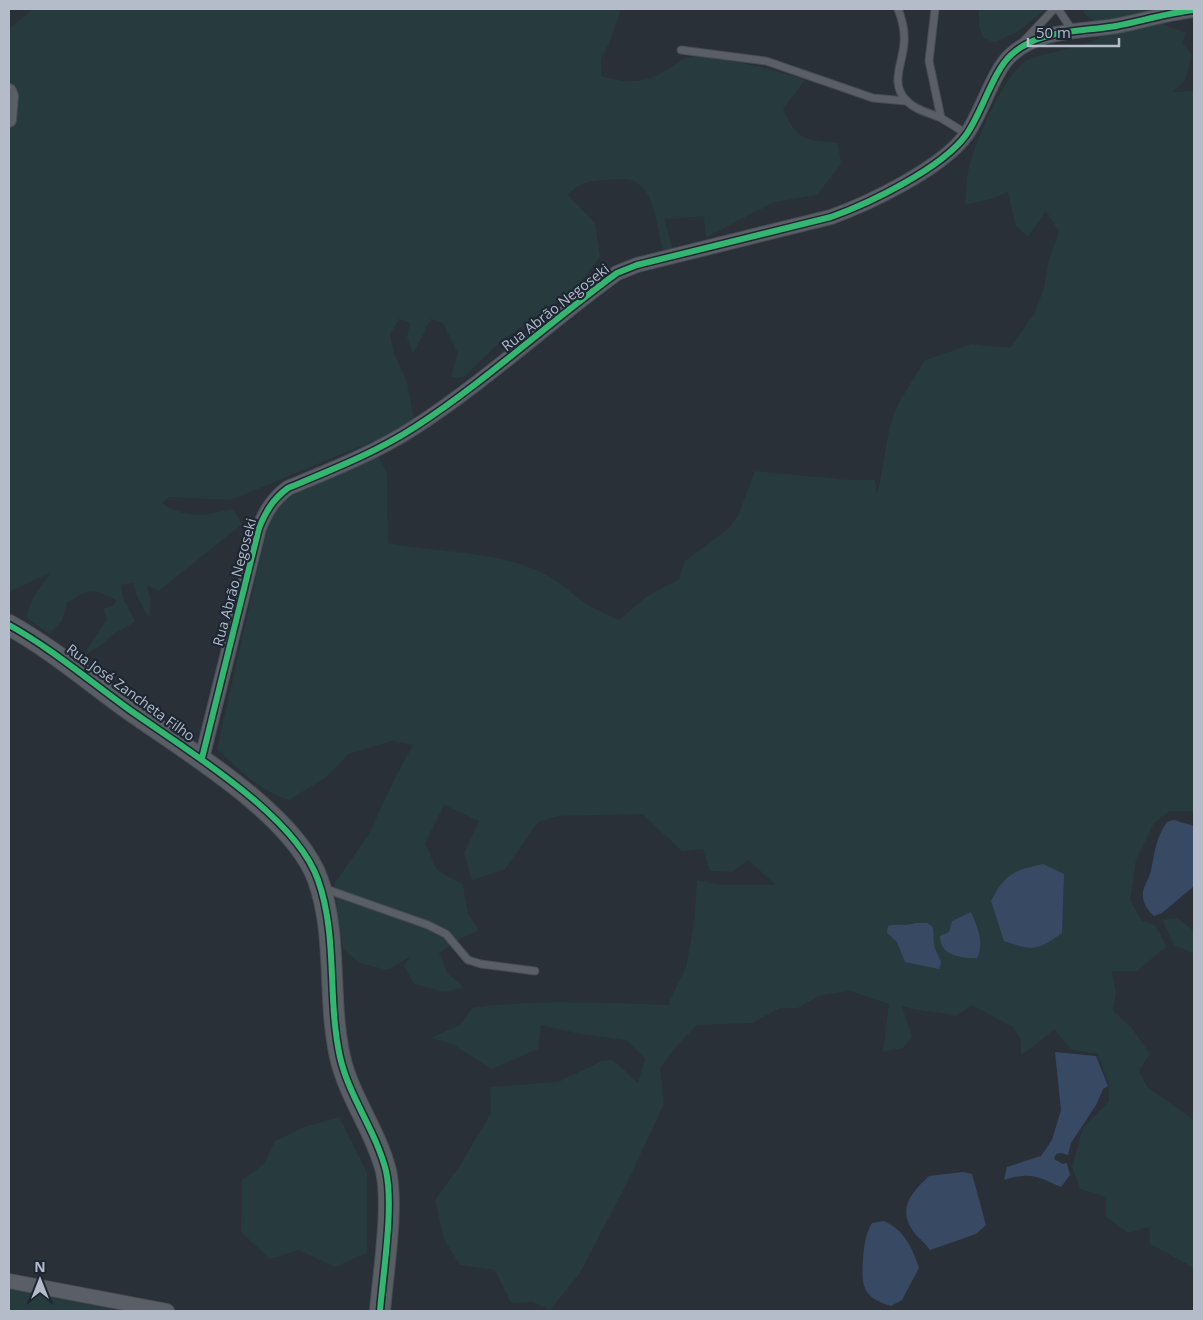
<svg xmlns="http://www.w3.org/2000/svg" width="1203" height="1320" viewBox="0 0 1203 1320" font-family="'Open Sans',sans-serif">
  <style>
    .green { fill: #273a3e }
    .water { fill: #384963 }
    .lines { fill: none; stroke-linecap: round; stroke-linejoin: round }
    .lane-casing { stroke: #484c53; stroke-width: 9 }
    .street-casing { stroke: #484c53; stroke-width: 16 }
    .secondary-casing { stroke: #484c53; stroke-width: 22 }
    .lane { stroke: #5a5e66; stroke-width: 7 }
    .street { stroke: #5a5e66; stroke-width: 14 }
    .secondary { stroke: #595d64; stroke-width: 20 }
    .cycleway-casing { stroke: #1d2633; stroke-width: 9 }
    .cycleway { stroke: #33b770; stroke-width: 6 }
    .labels { text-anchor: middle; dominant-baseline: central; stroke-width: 4.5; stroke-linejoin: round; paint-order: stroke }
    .street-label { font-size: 14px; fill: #b4bcc9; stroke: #1d2633 }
  </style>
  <rect width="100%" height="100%" fill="#2a3038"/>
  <path class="green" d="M33,9h588l-11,32 -9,18v17c28,8 44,8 69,-8 5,-3 13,-10 20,-11 25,-3 91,14 115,23l-22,29c15,32 21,31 55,34l3,21 -24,31 -42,7 -69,35 -2,-21 -33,3 -7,-1 9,32h-10c-6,-20 -8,-65 -33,-70 -8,-2 -17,0 -24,0 -15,0 -28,3 -38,15l27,28 5,34 -24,31 -76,54 -36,35h-13l7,-24 -15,-30 -12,-4 -18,35 -6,-17 3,-14 -11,-4 -9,16 4,18 13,29 7,38 -23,16 -23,7 -137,57 -62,-3 -7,6c25,17 43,12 71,6l9,15 -83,67 -12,-6 4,16 -2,17 -12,-22 -4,-13 -12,2 2,12 12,25 -20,11 -15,13 -17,10 24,-37 -4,-10 11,-4 2,-5c-23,-12 -27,-12 -49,3l-5,18 -13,13 -23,-17 7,-19 17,-25 -41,19v-563z
    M979,9h67l-29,23 -22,10 -11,-3 -5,-13z
    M1085,9h85l-4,2 -3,13 23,9 -4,10 10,12 -7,25 -12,12 21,-1v720h-24l-16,12 -18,37 -6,40 12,21 13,4 12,21 -30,25h-25l4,22 -3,17 18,17 19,27 -11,16 8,17 46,32 1,149 -44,-24 -1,-17 -21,6 -22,-16v-20l-26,-8 -8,-22 11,-39 26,-27v-16l-11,-31 -26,-4 -18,-21 -16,14 -17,12v-16l-8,-12 -41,-22 -16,11c-19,-5 -36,-4 -54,-10l10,31 -9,11 -20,4 6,-48 -38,-13 -30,4 -23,13h-18l-28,15 -55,2 -19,19 -18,24 4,36 -36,77 -48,92 -30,37 -17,-8 -22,1 -16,-33 -35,-5 -16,-26 -9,-39 24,-33 32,-54 -1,-26 68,-5 44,-21 11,-1 25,23 7,-25 -19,-18 -46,-6 -39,-9 -3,24 -46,20 -40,-25 -21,-6 30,-14 11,-16c65,-9 130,-5 196,-3l18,-38 8,-44 3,-43 24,5h55l-28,-25 -16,12 -22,-1 -7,-22 -21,2 -40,-37 -84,2 -20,6 -33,47 -33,11 -8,-27 15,-32 -35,-16 -19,38 12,27 26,15 5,29 11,16 -17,8 -23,15 9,21 16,13 -19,5 -31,-8 -10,-19 6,-8 -23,13 -27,-7 -17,-14 -9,-65 35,-50 25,-54 19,-35 -21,-4 -43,13 -24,24 -36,22c-29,-9 -51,-31 -72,-51l51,-225 5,-13 17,-15 88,-40 9,17 1,70c52,11 112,6 160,33 15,7 26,21 40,29 10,6 21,10 31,15l27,-23 33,-18 6,-18 43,-32 10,-13 17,-45 94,9h26l2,14c8,-28 8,-61 20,-87 8,-16 19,-32 28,-47l47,-16 38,4 24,-34 10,-26 5,-28 10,-28 -13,-21 -18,26 -12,-11 -8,-34 -17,7 -26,6c1,-12 1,-26 4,-38 6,-24 37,-100 61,-108 27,-10 57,-10 80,-28l-27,-18z
    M1177,918l17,13v23l-20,-9 -12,-26z
    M339,1117l28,56v80l-32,14 -36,-17 -29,9 -29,-27 1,-52 22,-16 11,-23 29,-14z
    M9,1288l121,23h-121z"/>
  <path class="water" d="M1174,820l20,6v60l-32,27 -8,3c-7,-6 -12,-14 -11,-24 1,-7 7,-15 8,-22 4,-18 5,-33 16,-48z
    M1043,864l21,10 -2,59c-25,18 -29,18 -58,8l-13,-40c15,-28 22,-30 52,-37z
    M971,912c6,15 14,30 6,46 -16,0 -37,-2 -37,-22l9,-4 3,-11z
    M915,923h12l6,4 1,19 7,16 -2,7 -34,-7 -8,-20 -10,-9 1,-7c10,-3 17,1 27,-3z
    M1055,1052l41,4 12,30 -5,3 -7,16 -25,38 -3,12 -7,-2 -5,1 -2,5 9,5 4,-1 3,12 -9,12c-25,-11 -30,-15 -57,-7l3,-13 34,-11 11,-16 9,-30z
    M963,1172l9,2 14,51 -10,9 -46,16c-4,-6 -9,-10 -14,-15 -20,-25 -6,-41 13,-59z
    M884,1221c21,10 28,26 35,47l-17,32 -11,6c-28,-8 -30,-20 -28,-46 1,-14 2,-25 9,-37z"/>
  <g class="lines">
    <g class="lane-casing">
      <path id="lane" d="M898,9c4,10 7,23 6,34 -1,20 -15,41 3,58 8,9 23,12 34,17
        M935,9l-6,52 12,57 26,16
        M1058,9l14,21
        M1024,41l30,-32
        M681,50l85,11 107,37 33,3
        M323,888l105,37 18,9 22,26 13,4 54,7"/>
    </g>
    <g class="street-casing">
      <path id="street" d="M9,91l2,5 -2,24
        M202,758l57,-230c7,-17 14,-29 29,-40 43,-18 87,-35 127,-61 71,-46 133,-104 202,-154l20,-8 194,-48c39,-14 111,-49 135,-82 16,-22 27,-64 45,-80 28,-26 70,-23 105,-29 26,-5 51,-13 78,-16
        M9,1281l158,30"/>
    </g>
    <g class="secondary-casing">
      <path id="secondary" d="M9,625c43,24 78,54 118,83 56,40 168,106 191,172 20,56 9,118 22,177 9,40 36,74 46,114 8,36 -3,102 -6,140"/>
    </g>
    <use href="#lane" class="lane"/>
    <use href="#street" class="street"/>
    <use href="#secondary" class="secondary"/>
    <g class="cycleway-casing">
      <path id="cycleway" d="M9,625c43,24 78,54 118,83 56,40 168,106 191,172 20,56 9,118 22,177 9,40 36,74 46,114 8,36 -3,102 -6,140
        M202,758l57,-230c7,-17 14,-29 29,-40 43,-18 87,-35 127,-61 71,-46 133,-104 202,-154l20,-8 194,-48c39,-14 111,-49 135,-82 16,-22 27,-64 45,-80 28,-26 70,-23 105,-29 26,-5 51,-13 78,-16"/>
    </g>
    <use href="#cycleway" class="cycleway"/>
  </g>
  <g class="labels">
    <g class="street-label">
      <text transform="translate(555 307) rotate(-38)">Rua Abrão Negoseki</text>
      <text transform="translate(234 582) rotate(-75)">Rua Abrão Negoseki</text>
      <text transform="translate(131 692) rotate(36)">Rua José Zancheta Filho</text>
    </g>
  </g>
  <rect width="1203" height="1320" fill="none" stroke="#b4bcc9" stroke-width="20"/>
  <g transform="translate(40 1280)" stroke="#1d2633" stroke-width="4" paint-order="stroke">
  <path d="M0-4L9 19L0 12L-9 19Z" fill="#b4bcc9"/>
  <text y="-8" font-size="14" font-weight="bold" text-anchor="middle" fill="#b4bcc9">N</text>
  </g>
  <path d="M1028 38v8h91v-8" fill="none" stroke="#b4bcc9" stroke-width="2.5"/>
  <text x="1036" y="38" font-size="15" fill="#b4bcc9" stroke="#1d2633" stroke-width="4" paint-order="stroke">50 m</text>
</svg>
